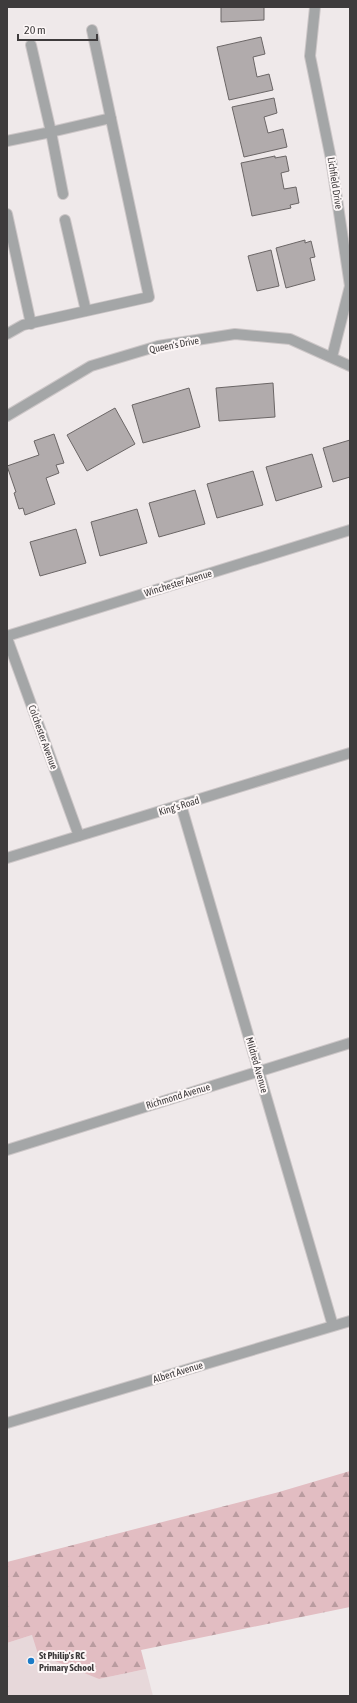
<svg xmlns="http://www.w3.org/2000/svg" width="357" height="1703" viewBox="0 0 357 1703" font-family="'Asap Condensed',sans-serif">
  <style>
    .built { fill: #e7d8da }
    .forest { fill: url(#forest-firs) }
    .building { fill: #b1abac; stroke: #6b6666 }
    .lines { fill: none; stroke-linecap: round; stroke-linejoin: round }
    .lane-casing { stroke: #ccc6c7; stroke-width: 12 }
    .street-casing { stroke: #ccc6c7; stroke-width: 12 }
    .lane { stroke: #a4a6a7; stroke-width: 10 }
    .street { stroke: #a4a6a7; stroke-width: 10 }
    .poi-dot { fill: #1a7bc7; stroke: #fdf7f7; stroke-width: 1.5 }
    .labels { text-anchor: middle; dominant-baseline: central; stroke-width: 4; stroke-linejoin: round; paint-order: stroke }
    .street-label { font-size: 10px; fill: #3e3b3c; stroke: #fdf7f7 }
    .poi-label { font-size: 10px; font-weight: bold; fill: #3e3b3c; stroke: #fdf7f7; text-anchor: start }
  </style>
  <defs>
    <pattern id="forest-firs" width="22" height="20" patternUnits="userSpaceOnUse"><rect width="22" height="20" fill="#e2bdc2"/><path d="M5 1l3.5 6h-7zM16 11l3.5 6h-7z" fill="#b99b9f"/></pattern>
  </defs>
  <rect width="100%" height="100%" fill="#efe9ea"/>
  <path class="built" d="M32,1635l67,44 47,-10 7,27h-146v-53z"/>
  <path class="forest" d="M350,1471v136l-209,43 5,19 -47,10 -61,-25 -6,-19 -25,8v-81l272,-70z"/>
  <path class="building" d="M221,7h43v13l-43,2z
    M261,37l4,17 -12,3 4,20 12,-3 4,16 -44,10 -12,-53z
    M274,98l3,15 -13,4 4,16 15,-4 4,18 -43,10 -12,-50z
    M275,156v2l11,-2 3,15 -8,2 3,16 12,-2 3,16 -9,2 1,3 -39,8 -11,-53z
    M305,240v3l6,-2 4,16 -5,1 5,22 -29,8 -10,-40z
    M271,250l8,36 -22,5 -9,-35z
    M273,383l2,34 -56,4 -3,-33z
    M189,388l11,39 -57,16 -11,-38z
    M115,408l20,36 -48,27 -20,-36z
    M54,434l10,29 -8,2 3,8 -13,5 9,26 -30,11 -2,-7 -4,1 -5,-16 2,-1 -9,-26 32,-11 -5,-14z
    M350,440v37l-17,5 -10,-34z
    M312,454l10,33 -46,14 -10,-34z
    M253,471l10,34 -46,13 -10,-34z
    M195,490l10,34 -46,13 -10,-34z
    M137,509l10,34 -47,13 -9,-34z
    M76,529l10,34 -46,13 -10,-34z"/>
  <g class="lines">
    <g class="lane-casing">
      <path id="lane" d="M31,45l20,87 60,-14
        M7,141l44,-9 12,62
        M7,214l24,110
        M65,220l21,91
        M7,334l16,-9 126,-28 -57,-267"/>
    </g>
    <g class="street-casing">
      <path id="street" d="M315,7l-5,49 21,103 19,127 -18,71
        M7,416l84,-50 67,-20 77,-12 55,5 60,27
        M7,636l343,-106
        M7,638l72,198
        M181,805l152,521
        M7,858l343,-105
        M7,1150l343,-107
        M7,1423l343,-102"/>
    </g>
    <use href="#lane" class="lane"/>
    <use href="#street" class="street"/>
  </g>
  <circle class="poi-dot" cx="31" cy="1661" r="4"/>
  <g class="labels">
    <g class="street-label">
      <text transform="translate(335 183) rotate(81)">Lichfield Drive</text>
      <text transform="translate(174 345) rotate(-11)">Queen's Drive</text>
      <text transform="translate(178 583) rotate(-17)">Winchester Avenue</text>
      <text transform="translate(43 737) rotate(70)">Colchester Avenue</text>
      <text transform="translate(179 806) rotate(-17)">King's Road</text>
      <text transform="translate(257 1065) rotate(74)">Mildred Avenue</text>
      <text transform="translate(178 1096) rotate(-17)">Richmond Avenue</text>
      <text transform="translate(178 1372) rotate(-17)">Albert Avenue</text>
    </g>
    <g class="poi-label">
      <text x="39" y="1655">St Philip's RC<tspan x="39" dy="12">Primary School</tspan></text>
    </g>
  </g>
  <rect width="357" height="1703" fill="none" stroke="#3e3b3c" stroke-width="16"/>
  <path d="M18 34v6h79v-6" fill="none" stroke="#3e3b3c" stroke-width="2"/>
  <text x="24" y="34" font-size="12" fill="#3e3b3c" stroke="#fdf7f7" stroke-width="3" paint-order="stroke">20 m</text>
</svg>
